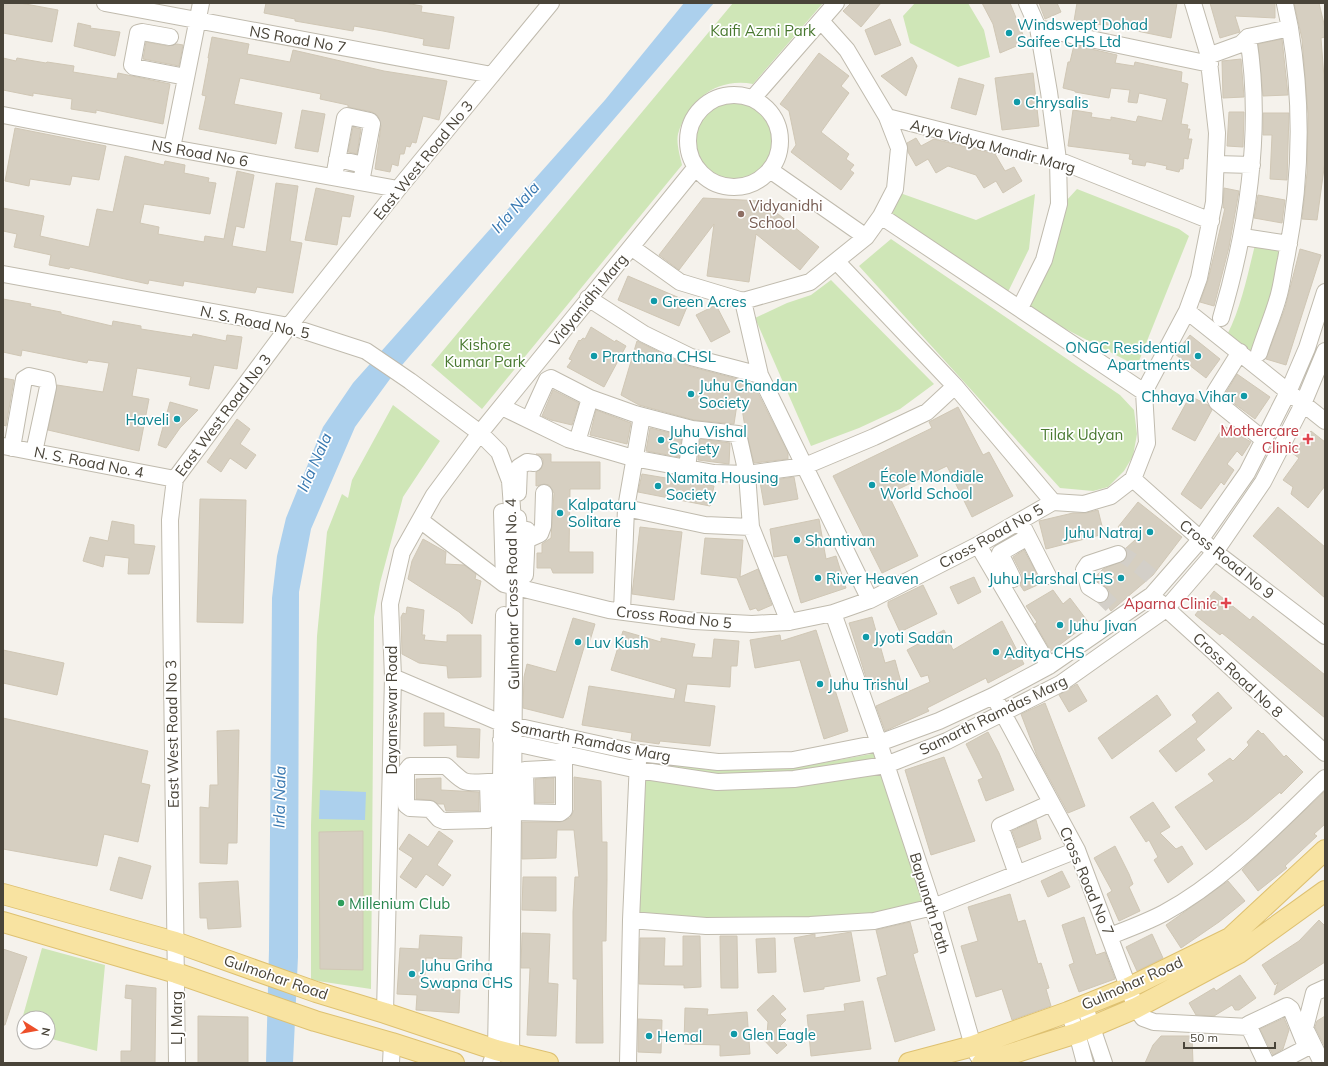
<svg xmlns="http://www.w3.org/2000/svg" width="1328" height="1066" viewBox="0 0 1328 1066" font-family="Mulish,sans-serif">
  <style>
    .green { fill: #cfe6b7 }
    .water { fill: #acd0ed }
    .building { fill: #d6cfc1; stroke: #d0c7b5 }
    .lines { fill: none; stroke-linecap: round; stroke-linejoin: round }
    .minor-tunnel { stroke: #d3cfc8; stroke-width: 16; stroke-dasharray: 16 8; stroke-linecap: butt }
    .minor-casing { stroke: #c0bbae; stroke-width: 18 }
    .major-casing { stroke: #dec171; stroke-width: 22 }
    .minor { stroke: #fff; stroke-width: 16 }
    .major { stroke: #f8e3a1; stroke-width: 20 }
    .culture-dot { fill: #0f9aa8; stroke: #fff; stroke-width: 1.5 }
    .education-dot { fill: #8d6e63; stroke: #fff; stroke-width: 1.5 }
    .health-dot { fill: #e0444e; stroke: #fff; stroke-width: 1.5 }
    .leisure-dot { fill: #2e9e5b; stroke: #fff; stroke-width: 1.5 }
    .labels { text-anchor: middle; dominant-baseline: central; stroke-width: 3.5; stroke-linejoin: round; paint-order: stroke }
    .culture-label { font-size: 15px; fill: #0d838f; stroke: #fff; text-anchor: start }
    .park-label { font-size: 15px; fill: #48782f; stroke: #fff }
    .street-label { font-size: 15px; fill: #494439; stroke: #fff }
    .education-label { font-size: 15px; fill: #785e54; stroke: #fff; text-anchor: start }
    .health-label { font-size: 15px; fill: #be3a42; stroke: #fff; text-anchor: end }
    .leisure-label { font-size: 15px; fill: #27864d; stroke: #fff; text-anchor: start }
    .water-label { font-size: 16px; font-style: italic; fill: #3878b0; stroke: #fff }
  </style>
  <rect width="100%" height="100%" fill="#f5f2ec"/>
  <path class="green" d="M733,3h90l-70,81c-36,-7 -65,16 -75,50 -2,9 2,22 4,31l-200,244 -51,-44z
    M915,3h53l16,27 6,27 -32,10 -48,-24 -7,-27z
    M694 143a40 40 0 1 1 80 0a40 40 0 1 1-80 0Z
    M1077,189l102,40 10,7 -52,130 -108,-56 31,-82 6,-27z
    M900,193l76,27 59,-26 -6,55 -22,45 -116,-77z
    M891,239l229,156 14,15 3,24 -4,22 -9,15 -16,16 -15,4 -33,-3 -201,-222z
    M1256,241l26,4 -5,34 -25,73 -25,-17c15,-29 21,-63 29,-94z
    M831,280l103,104 -34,25 -41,19 -48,18 -56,-128 32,-15 24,-8z
    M393,405l47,36 -37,56 -23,86 -6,34 -3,372 -60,-9v-155l6,-189 10,-104 15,-38 6,4 4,-18z
    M882,752l47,153 -64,13 -77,4 -153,-5 6,-161 68,14 65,-3 48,-4z
    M42,948l63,17 -8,86 -49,-13v-20h-24v13l-5,-1z"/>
  <path class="water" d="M684,3h30l-324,376 -35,48 -44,102 -12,63 -1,365 -5,106h-27l3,-113 3,-352 5,-42 9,-38 37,-91 30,-44 252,-283z
    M320,790l46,2 -1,28 -46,-1z"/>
  <path class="building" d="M3,3h17l38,7 -6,32 -49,-9z
    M266,3h139l17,3 -1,6 33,5 -5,32 -26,-4 1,-6 -41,-8 -29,-5 -1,5 -58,-10v-2l-31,-6z
    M851,3h30l-20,24 -18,-16z
    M982,3h28l16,39 -26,11 -7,-29z
    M1039,3h18l4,9 -16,7z
    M1077,3h100l-6,35 -68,-14v1l-29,-4z
    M1210,3h65v15l-40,-2 5,16 -20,6z
    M1294,3h25l6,25v9l-4,1 4,53v70l-8,59 -15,-1 5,-46 1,-59 -6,-75z
    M890,19l11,26 -26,10 -10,-25z
    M78,23l13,3 -1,2 30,4 -5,24 -41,-10z
    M212,37l37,7 -2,10 43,8 3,-12 91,21 63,10 -8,39 -16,-4 -7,27 -4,-1 -2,5 -4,-1 -2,8h-4l-2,12 -6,-2 -2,8 -15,-3 6,-43 -3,-10 -6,-4 -24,-5v-2l-28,-6 1,-5 -81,-16 -6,26 48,9 -6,31 -77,-15 7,-33 -4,-1 7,-37h-1z
    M1282,39l6,56 -25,1 -5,-52z
    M146,42l22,4 9,-2 6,1 -4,21 -36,-7z
    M1074,45l43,10 -2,8 19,3 1,-4 47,10 -1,10 7,2 -7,40 7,1 -1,4h3l-2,10h4l-4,20 -4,-1 -1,11h-3l-1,3 -13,-3 1,-3 -19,-4h-2l-1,4 -13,-2 1,-4 -4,-1 1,-5 -62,-8 5,-36 19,3 -1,4 20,3v-3l25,5 2,-6 24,5 5,-22 -28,-6 -2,10 -9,-1 2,-12 -19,-2 -2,10 -34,-6v-1l-12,-3 5,-26h2z
    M819,53l30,23 -8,10 8,7 -28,39 28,22 -3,5 8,6 -4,5 4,3 -13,17 -50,-38 5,-7 -7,-34 -9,-7z
    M912,57l5,9 -11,30 -25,-20z
    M3,58l13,3 1,-3 29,5 1,-1 27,4 -1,6 44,7 1,-6 52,11 -7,40 -67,-14v3l-25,-4 1,-10 -39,-6v3l-30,-6z
    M1241,59l3,38 -21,1 -1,-37z
    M1033,73l6,53 -37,4 -7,-52z
    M959,78l25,7 -8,30 -25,-7z
    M302,110l23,4 -7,38 -23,-4z
    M1229,112h15l-1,35 -16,-1z
    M1263,113h26l-2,67 -17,-1 2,-44h-9z
    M353,127l8,2 -4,25 -9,-2z
    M15,128l91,18 -7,34 -27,-4 -2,9 -40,-6 -1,7 -24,-5z
    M916,138l5,8 13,-7 61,15 10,17 9,-4 8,14 -19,12 -7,-12 -12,7 -8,-13 -28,-9 -12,7 -8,-14 -12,7 -8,-14 -1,-9z
    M125,156l39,9 1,-4 20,4 -1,8 25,5 -1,4 8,1 -6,31 -66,-10 -4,19 19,4 -1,7 46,8 1,-6 19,3 13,-68 17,4 -10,53 -8,-2 -4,20 34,6 10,-69 22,3 -8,55 12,2 -9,50 -36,-6 -2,6 -71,-12 -1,5 -34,-6 -1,4 -78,-17 -1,2 -20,-4 2,-10 -37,-8 3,-13 -14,-3v-23l41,8 -4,20 49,11 8,-38 16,3z
    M316,188l38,8 -4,21 -8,-1 -5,29 -32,-5z
    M1224,188l15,3 -10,56 -15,59 -14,-4 8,-22 17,-72h-2z
    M1258,195l27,5 -3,23 -28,-5z
    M703,198l59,3 57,46 -19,23 -44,-36 -7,48 -42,-6 7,-52 -35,46 -20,-15z
    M1300,249l21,6 -35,110 -20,-6 19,-51z
    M628,276l61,26 -10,24 -61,-26z
    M3,299l28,5 -1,2 31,6v2l51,12 1,-5 28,5v3l51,8 1,-3 33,7 1,-6 15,2 -5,32 -23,-4 -5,24 -20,-4 2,-8 -54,-9 -5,28 17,3 -10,52 -91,-21 9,-45 46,7 6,-29 -21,-3 -1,3 -65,-13 -1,6 -18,-4z
    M716,305l14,27 -19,10 -15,-27z
    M591,327l24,15 1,-2 10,6 -22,41 -37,-20 5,-7 -3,-1 10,-19 1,1 3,-3 2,1z
    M1190,335l30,24 -14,19 -31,-24z
    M637,341l51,25 65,17 35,70v6l-34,4 -9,-36 -6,-36 -5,33 -40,-4 -55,-15 -18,-10z
    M1237,374l33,23 -15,22 -31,-23z
    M3,378l11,2 -8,46 -3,-1z
    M553,390l26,13 -7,22 -21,-5 -9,-4z
    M1190,396l18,9 4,5 -17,31 -23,-12z
    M170,402l28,8 -18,18 -14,20 -8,-3z
    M958,407l25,48 6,-3 24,44 -41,21 -25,-51 -59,28 30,62 -36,17 -49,-97 99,-48 -3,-6z
    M596,410l35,13 -4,21 -37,-9z
    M237,419l13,10 -10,15 16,11 -10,14 -16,-11 -9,14 -14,-10z
    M1224,426l27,16 -9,14 -5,-5 -10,13 7,6 -10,15 -3,-3 -20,27 -20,-15z
    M650,428l32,8 -3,21 -33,-6z
    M1311,431l14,11v44l-17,22 -17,-14 2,-7 -10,-7 16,-22 -7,-5z
    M700,439l30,4 -1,21 -31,-4z
    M536,454h15v8h49v27h-30l-1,63h24v21h-40l-2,-5h-14v-15h5v-9l9,-6 3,-45 -5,-8 -5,-1 -8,2v-14l5,-3 2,-5v-5z
    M642,474l72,12 -4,20 -72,-14z
    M794,477l4,22 -34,6 -4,-23z
    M200,499l46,1 -3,123 -46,-1z
    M1138,502l44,35 -29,38 -42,36 -6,-9 3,-3 1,-9 -12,-9 -1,-5 7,-7 22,-9 2,-4 -2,-7 10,-9 -17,-13z
    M1278,507l47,40v51l-72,-62z
    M1098,510l6,24 -58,15 -7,-28 34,-8h13z
    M819,519l7,40 10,-3 10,32 -45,15 -14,-48 -13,2 -4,-28z
    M112,521l22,4v19l21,2 -6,28h-21l1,-16 -24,-3 -2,12 -20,-6 7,-24 18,4z
    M640,527l42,5 -8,68 -42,-6z
    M705,538l38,2 -3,37 18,-8 14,36 -14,6 -2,-3 -6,2 -13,-32 -36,-4z
    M423,539l23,13 -1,12 19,1 12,9 -1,5 6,2 -9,43 -13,-12 -51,-33 4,-18z
    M1024,550l18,33 -18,8 -4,-6 2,-5v-5l-9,-18z
    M974,577l7,15 -23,12 -8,-17z
    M923,585l14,29 -37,18 -12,-26v-4z
    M1053,590l10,14 7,-6 19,25 -38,28 -16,-27 2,-2 -11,-16z
    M1214,591l36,29 3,-4 72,59v43l-103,-85 -2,2 -25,-20z
    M407,607l17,3 -2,25h3l-1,5 23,2v-7h34v42l-33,1 -1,-12 -28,-3 -17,-9 -1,-37 2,-4 3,1z
    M872,617l13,46 10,-3 6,22 -31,8 -21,-67z
    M573,618l22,6 -6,20h-4l-22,74 -40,-10 1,-31 3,-13 29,8z
    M1002,621l22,43 -36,19 -2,-5 -59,30 2,3 -44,20 -9,-25 54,-24 -2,-7 -7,2 -14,-27 37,-20 9,20z
    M816,630l32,101 -24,8 -24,-79 -45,8 -5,-28 30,-5 1,6z
    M623,631l38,11v-4l34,6 -3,13 20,1 2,-19 25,2 -2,25h-6l-1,21 -43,-3 -3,18 31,4 -5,40 -50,-5 -1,3 -28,-4 1,-7 -50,-8 7,-39 85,13 2,-10 -65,-19z
    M3,650l61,13 -7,32 -54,-12z
    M1077,684l10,17 -18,11 -10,-17z
    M1218,692l14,16 -36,31 9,11 -29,22 -17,-21 38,-29 -5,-7z
    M1157,695l14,20 -59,44 -14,-21z
    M1045,703l40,103 -17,7 -31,-57 -16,-42z
    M424,713h20v14l36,2 -1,29 -22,-1v-12l-33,1z
    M3,718l145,33 -7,32 9,2 -12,57 -34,-8 -7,32 -94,-17z
    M239,730l-2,113h-9l-1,21 -27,-1v-56l9,1 1,-23h8l-1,-54z
    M1258,730l4,4 1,-1 21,24 2,-2 17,17 -22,22 -1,-2 -32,27 -42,31 -31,-43 39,-26 -6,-7 22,-16 3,3 16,-16 -2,-3z
    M988,732l11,21 15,37 -28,11 -8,-21 5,-2 -17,-34z
    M944,757l31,84 -44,14 -26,-85z
    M574,777l27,4 1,61h5v37l-1,62h-4l1,102h-27l1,-64h-4v-67l2,-35h4l-5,-47h-17l-1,28 -34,1v-37h38l10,-4 4,-8z
    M441,778v12l38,2v19h-33l-2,-7h-6l-7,-4 -15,-1v-20z
    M554,778v25h-19v-24z
    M1325,791v33l-11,10 3,2 -32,30 2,2 -29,23 -16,-21z
    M1153,802l17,25 -10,6 16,16 6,-3 11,18 -25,19 -14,-23 4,-3 -9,-17 -3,2 -16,-25z
    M1036,820l5,19 -23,9 -6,-17z
    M363,831v139l-43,-1 -1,-137z
    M439,831l14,10 -16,24 14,10 -8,11 -17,-12 -10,14 -16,-11 13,-19 -14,-9 10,-15 19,13z
    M1115,846l14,28 4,10 -4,3 11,24 -21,10 -12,-27 5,-3 -18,-33z
    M119,857l32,9 -9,33 -32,-9z
    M1062,871l8,16 -22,10 -7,-16z
    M523,877h33v34l-34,-1z
    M238,881l3,46 -33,2 -1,-11h-7l-1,-35z
    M1228,881l17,20 -26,21 -38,26 -15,-23z
    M1010,894l8,28 7,-2 13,44 3,-1 8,25 -3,1 5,17 -39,14 -10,-31 -26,8 -15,-51 17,-5 -10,-34z
    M1084,917l12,38 9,-3 10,27 -36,13 -10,-27 5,-2 -12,-38z
    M1319,920l6,6v36l-51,33 4,-13 -3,3 -13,-20 37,-24z
    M910,922l8,30 -5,2 22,76 -40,12 -18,-64 10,-3 -11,-45z
    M851,932l9,49 -36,6v2l-20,3 -10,-54 21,-4v4z
    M522,933l28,1 -2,49 10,1 -2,52 -29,-1 3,-67h-9z
    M1152,934l11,24 -26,13 -11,-24z
    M420,935l42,2 -1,22 -35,-1 -2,30 36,2 -1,23 -43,-3 1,-15 -20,-1 3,-46 19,1z
    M683,936h17l1,51 -17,1v-3l-45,-1 1,-46h25l-1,28h19z
    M720,936h17l1,52h-17z
    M775,938l1,34 -18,1 -2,-34z
    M3,949l24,8 -22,68h-2z
    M1240,975l16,23 -17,12h-4l-3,-5 -18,11 -18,-1 -7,-12 25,-15 2,3z
    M126,985l30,3 -1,75h-34v-12h10l1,-52 -7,-1z
    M773,995l13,14 -6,5 6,6 -6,6 8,9 -6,5 5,5 -10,9 -15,-16 5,-4 1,-12 -11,-12z
    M863,1001l8,48 -60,7 -4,-41 38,-4 -1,-7z
    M685,1008l23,1 -1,6 40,-3 3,42 -30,2v-11l-36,-1z
    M198,1016l50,1v46h-50z
    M1325,1016v31l-10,-20 2,-6z
    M1284,1018l5,12 -6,19 -10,6 -13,-26z
    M638,1019l24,1 -1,33 -23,-1z
    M1161,1036h31l1,27h-48l8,-18z"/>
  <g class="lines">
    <path class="minor-tunnel" d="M1118,554c10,1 27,17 35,24
      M1100,594l15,15"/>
    <g class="minor-casing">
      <path id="minor" d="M105,3l387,72
        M1285,4l5,24
        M1038,28l172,36
        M170,37l-28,-5 -4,1 -6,32 2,2 52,10
        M1208,56l33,-12 7,-7 42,-9c13,77 11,155 -4,231 -3,13 -4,26 -8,39 -5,18 -13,36 -19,55
        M688 141a46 46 0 1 1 92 0a46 46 0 1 1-92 0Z
        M753,98l83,-95
        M3,115l169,33 226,41
        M887,117l171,43 153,61
        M172,148l29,-145
        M337,159l27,6
        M1216,164l36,1
        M770,170l96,67
        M334,177l11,-59 2,-2 23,5 2,3 -11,58
        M881,216l263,176
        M1243,237l46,7
        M631,247l49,35 63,19 67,-19 56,-45 15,-21 14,-27 4,-41 -12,-31 -40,-67 -26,-29
        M837,262l118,124 98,116
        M3,274l286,52 77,25 44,30 70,52 19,19 11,29 5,66 -4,516
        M588,298l56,36 47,23 69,18
        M743,301l17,74 110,225
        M1020,308l24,-48 15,-56 -1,-44 -9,-68 -11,-64 -11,-25
        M1187,311l138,110
        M1221,318c27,-91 42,-187 27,-281
        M1240,352l-25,40v6l2,4 47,38
        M502,407l66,32 65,19 81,15 33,1 58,-8 69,-29 53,-25 28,-26
        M532,413l15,-33 4,-2 39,20 45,16 57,15 46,5 9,40 4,53 38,95
        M577,442l13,-44
        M3,446l172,33
        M12,448l12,-69 5,-3 18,4 1,7 -14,65
        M687,468l5,-39
        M1133,479l82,73 110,84
        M518,493l1,-26 8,-5 7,1
        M626,508l79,17 46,2
        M502,512l2,70
        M518,518l1,12 3,5 9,3 9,-4 3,-8 1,-33
        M420,520l84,64 105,26 85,11 58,3 37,-2 44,-9 37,-13 108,-55 75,-43 31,2 27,-8 22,-17 14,-36 -3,-51 43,-81 12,-33 15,-76 3,-69 -9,-80 -15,-50
        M1020,521l28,55
        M978,545l71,121
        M525,575l2,-45
        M1013,579l-13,-26 28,-16
        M1100,594l-11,-7 -5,-17 4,-6 30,-10
        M1159,602l166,151
        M622,612l4,-104 16,-92
        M833,613l46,130 54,164 40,139 5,10
        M393,677l108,46 138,30 79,9 75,-2 86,-17 60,-22 54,-25 56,-30 103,-71 48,-55 47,-67 42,-83 18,-42 18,-56
        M998,704l79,146 59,158 7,10 11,4 95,5
        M501,740l137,30 79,12 77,-3 92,-14 61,-24 113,-57 106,-75 49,-57 48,-70 40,-78 22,-53
        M488,782l1,35 -2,3 -43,1 -5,-2 -9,-10 -20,-1 -4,-3v-34l4,-5h36c20,18 15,17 42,16h12
        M512,812l48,1 4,-3v-65
        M526,812l-1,-42 39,-2
        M1017,874l-17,-48 51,-23
        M631,920l75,6 104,-1 64,-4 59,-14 144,-57
        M1110,936c18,-7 37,-14 54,-23 61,-33 111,-87 161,-135
        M1084,1004l20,59
        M1068,1012l9,21 8,30
        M385,1013l8,-336 -3,-73 12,-52 32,-57 46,-62 216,-266
        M177,1063l-7,-543 5,-41 114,-153 109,-137 153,-186
        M391,1063l1,-20
        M491,1063l5,-13 8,-435
        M628,1063l3,-143 7,-159
        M1266,1063l-17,-36v-3l38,-18 4,3 15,37 -2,3 -27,14
        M1322,1063l-17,-35 9,-35 11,-5"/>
    </g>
    <g class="major-casing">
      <path id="major" d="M3,894l172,48 141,50 69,21 111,37 52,13
        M3,922l173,51 139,48 77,22 62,20
        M909,1063l64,-17 95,-34 62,-25 100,-49 95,-88
        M982,1063l95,-30 59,-25 103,-55 86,-62"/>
    </g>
    <use href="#minor" class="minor"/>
    <use href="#major" class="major"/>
  </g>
  <g class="culture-dot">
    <circle cx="1009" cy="33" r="4"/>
    <circle cx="1017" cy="102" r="4"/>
    <circle cx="654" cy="301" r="4"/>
    <circle cx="594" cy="356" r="4"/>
    <circle cx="1198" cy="356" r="4"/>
    <circle cx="691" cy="394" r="4"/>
    <circle cx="1244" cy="396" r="4"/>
    <circle cx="177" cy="419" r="4"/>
    <circle cx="661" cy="440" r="4"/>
    <circle cx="872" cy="485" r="4"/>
    <circle cx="658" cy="486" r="4"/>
    <circle cx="560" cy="513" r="4"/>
    <circle cx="1150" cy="532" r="4"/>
    <circle cx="797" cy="540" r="4"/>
    <circle cx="818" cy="578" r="4"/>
    <circle cx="1121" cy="578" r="4"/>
    <circle cx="1060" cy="625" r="4"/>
    <circle cx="866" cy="637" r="4"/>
    <circle cx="578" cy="642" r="4"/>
    <circle cx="996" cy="652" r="4"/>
    <circle cx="820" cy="684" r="4"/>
    <circle cx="412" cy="974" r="4"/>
    <circle cx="734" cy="1034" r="4"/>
    <circle cx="649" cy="1036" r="4"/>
  </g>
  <circle class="education-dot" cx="741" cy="214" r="4"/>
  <g class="health-dot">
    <path d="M1306 433h4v4h4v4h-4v4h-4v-4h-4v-4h4z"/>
    <path d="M1224 597h4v4h4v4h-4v4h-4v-4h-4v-4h4z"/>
  </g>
  <circle class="leisure-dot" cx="341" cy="903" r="4"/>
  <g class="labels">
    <g class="culture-label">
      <text x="1017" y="24">Windswept Dohad<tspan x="1017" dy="17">Saifee CHS Ltd</tspan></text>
      <text x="1025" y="102">Chrysalis</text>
      <text x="662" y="301">Green Acres</text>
      <text x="1190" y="347" text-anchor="end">ONGC Residential<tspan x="1190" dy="17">Apartments</tspan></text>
      <text x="602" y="356">Prarthana CHSL</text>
      <text x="699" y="385">Juhu Chandan<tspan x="699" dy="17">Society</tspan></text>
      <text x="1236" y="396" text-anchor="end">Chhaya Vihar</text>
      <text x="169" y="419" text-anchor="end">Haveli</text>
      <text x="669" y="431">Juhu Vishal<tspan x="669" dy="17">Society</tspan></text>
      <text x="880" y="476">École Mondiale<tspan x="880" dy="17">World School</tspan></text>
      <text x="666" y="477">Namita Housing<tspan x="666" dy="17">Society</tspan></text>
      <text x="568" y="504">Kalpataru<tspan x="568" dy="17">Solitare</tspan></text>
      <text x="1142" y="532" text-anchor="end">Juhu Natraj</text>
      <text x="805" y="540">Shantivan</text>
      <text x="826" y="578">River Heaven</text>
      <text x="1113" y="578" text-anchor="end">Juhu Harshal CHS</text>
      <text x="1068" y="625">Juhu Jivan</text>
      <text x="874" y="637">Jyoti Sadan</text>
      <text x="586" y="642">Luv Kush</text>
      <text x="1004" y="652">Aditya CHS</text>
      <text x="828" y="684">Juhu Trishul</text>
      <text x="420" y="965">Juhu Griha<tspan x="420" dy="17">Swapna CHS</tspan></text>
      <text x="742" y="1034">Glen Eagle</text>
      <text x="657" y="1036">Hemal</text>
    </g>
    <g class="park-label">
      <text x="763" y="30">Kaifi Azmi Park</text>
      <text x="485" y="344">Kishore<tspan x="485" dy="17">Kumar Park</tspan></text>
      <text x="1082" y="434">Tilak Udyan</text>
    </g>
    <g class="street-label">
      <text transform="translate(298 39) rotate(10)">NS Road No 7</text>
      <text transform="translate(993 146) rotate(15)">Arya Vidya Mandir Marg</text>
      <text transform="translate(200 153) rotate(10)">NS Road No 6</text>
      <text transform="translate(423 160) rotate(-51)">East West Road No 3</text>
      <text transform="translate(588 300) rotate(-51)">Vidyanidhi Marg</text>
      <text transform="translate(255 322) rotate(12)">N. S. Road No. 5</text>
      <text transform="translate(223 415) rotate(-53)">East West Road No 3</text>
      <text transform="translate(89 462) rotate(11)">N. S. Road No. 4</text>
      <text transform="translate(991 536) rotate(-29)">Cross Road No 5</text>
      <text transform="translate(1227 559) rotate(39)">Cross Road No 9</text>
      <text transform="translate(512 594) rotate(-91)">Gulmohar Cross Road No. 4</text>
      <text transform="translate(674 617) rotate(6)">Cross Road No 5</text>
      <text transform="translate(1238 675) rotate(43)">Cross Road No 8</text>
      <text transform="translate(391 710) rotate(-90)">Dayaneswar Road</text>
      <text transform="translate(993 715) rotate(-26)">Samarth Ramdas Marg</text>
      <text transform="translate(172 734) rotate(-91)">East West Road No 3</text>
      <text transform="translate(591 741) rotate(11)">Samarth Ramdas Marg</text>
      <text transform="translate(1087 881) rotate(67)">Cross Road No 7</text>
      <text transform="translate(930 903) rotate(73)">Bapunath Path</text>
      <text transform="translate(276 977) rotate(19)">Gulmohar Road</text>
      <text transform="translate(1132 983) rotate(-24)">Gulmohar Road</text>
      <text transform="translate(176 1018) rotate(-90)">LJ Marg</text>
    </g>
    <g class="education-label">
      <text x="749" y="205">Vidyanidhi<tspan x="749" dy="17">School</tspan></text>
    </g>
    <g class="health-label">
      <text x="1299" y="430">Mothercare<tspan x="1299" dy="17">Clinic</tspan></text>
      <text x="1217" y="603">Aparna Clinic</text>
    </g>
    <g class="leisure-label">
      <text x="349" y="903">Millenium Club</text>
    </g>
    <g class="water-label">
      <text transform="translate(515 207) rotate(-48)">Irla Nala</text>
      <text transform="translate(314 462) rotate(-66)">Irla Nala</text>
      <text transform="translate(279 797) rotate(-89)">Irla Nala</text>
    </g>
  </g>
  <rect width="1328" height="1066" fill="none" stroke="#494439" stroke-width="8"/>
  <g transform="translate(36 1030) rotate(101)"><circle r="19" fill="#ffffff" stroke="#b6b4b0"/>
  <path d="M0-3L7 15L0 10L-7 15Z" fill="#ed4f2a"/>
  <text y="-6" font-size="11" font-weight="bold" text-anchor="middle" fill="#494439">N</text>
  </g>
  <path d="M1184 1042v6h91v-6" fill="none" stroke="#494439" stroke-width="2"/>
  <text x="1190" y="1042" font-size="12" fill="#494439" stroke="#ffffff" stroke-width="3" paint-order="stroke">50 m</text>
</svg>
